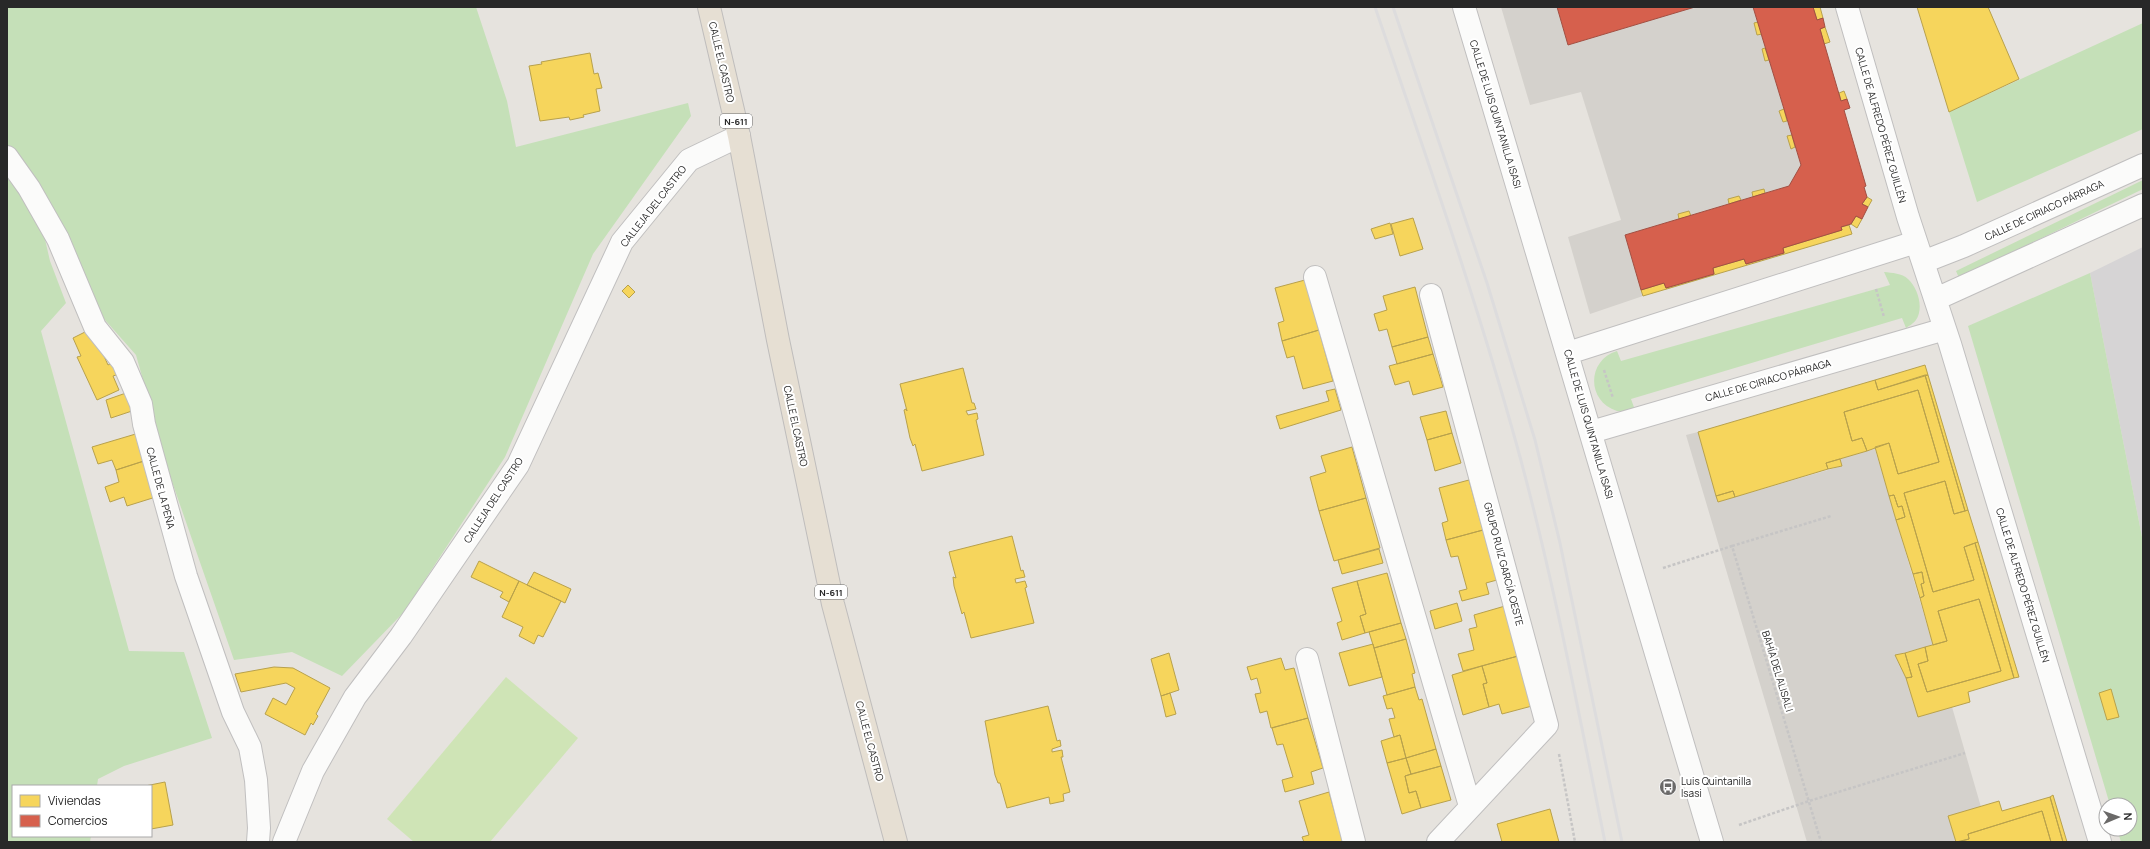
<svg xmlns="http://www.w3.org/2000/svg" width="2150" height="849" viewBox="0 0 2150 849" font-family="Manrope,sans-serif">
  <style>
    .industrial { fill: #d6d4d5 }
    .green { fill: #c5e0b8 }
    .pitch { fill: #cfe4b6 }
    .plaza { fill: #d4d1cc }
    .homes { fill: #f6d55c; stroke: #b8a14c }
    .shops { fill: #d6604d; stroke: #a24f42 }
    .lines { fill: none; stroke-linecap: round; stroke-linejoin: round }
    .minor-casing { stroke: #c0bfbf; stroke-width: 24 }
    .trunk-casing { stroke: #bfbdbc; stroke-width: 24 }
    .path { stroke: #c6c5c5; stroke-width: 2.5; stroke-dasharray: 3 2; stroke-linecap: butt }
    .minor { stroke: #fbfbfa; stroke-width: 22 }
    .trunk { stroke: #e6dfd3; stroke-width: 22 }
    .rail { stroke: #dddcdd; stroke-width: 3 }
    .labels { text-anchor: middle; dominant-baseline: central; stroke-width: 4; stroke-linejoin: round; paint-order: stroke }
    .shield { fill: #fff; stroke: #686868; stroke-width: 1 }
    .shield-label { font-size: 9px; font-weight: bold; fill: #282828 }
    .street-label { font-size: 10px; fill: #282828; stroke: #fff }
    .poi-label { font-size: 10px; fill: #282828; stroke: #fff; text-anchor: start }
  </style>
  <rect width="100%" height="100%" fill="#e6e3de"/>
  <path class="industrial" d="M2143,247v295l-53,-269z"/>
  <path class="green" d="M7,7h469l31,94 9,46 172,-44 3,13 -98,138 -88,203 -101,155 -62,64 -50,-24 -58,8 -64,-184 -34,-121 -31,-35 -14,-9 -54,-128 -30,-37z
    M2143,23v106l-166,73 -28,-90z
    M7,173l34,49 9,39 16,42 -25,28 88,320 55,1 28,86 -88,28 -26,13 -1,7h-84v50h78l-1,6h-83z
    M2143,180v9l-184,89 -3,-7z
    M1884,272c8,1 18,1 24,7 10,9 16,29 8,41 -2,3 -7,6 -10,8l-4,-10 -271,81 4,11c-6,1 -12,2 -18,1 -31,-10 -30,-51 0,-60l4,10 269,-76z
    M2090,273l53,269v300h-22l-4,-13h13v-24h-20l-142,-479z"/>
  <path class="pitch" d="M506,677l72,61 -88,104h-76l-27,-23z"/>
  <path class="plaza" d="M1501,7h56l12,38 126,-38h58l5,15 -4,2 3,11 5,-1 3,14 -3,1 3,12 4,-1 15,49 -5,2 4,11 4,-1 5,14 -1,13 4,-1 6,18 -12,21 -24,7 -1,-4 -12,3 1,5 -12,3 -2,-4 -11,3 1,5 -38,12 -2,-5 -11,3 1,5 -54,16 18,61 -53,18 -22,-77 53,-17 -40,-128 -51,13z
    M1698,432l20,70 124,-36 -2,-7 35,-10 58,196 -38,10 11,23 12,39 34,-10 29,100 -33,9 8,26h-149l-121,-407z"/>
  <path class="homes" d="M1813,7h7l3,11 -6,2z
    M1917,7h71l31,72 -70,33z
    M1758,22l4,12 -5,1 -3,-12z
    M1825,27l5,15 -6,2 -4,-15z
    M1765,48l4,12 -4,1 -3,-12z
    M590,53l4,21 4,-1 4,15 -6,1 4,22 -17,4 1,2 -14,3 -1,-3 -29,4 -11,-55 13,-2 -1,-2z
    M1844,91l3,8 -6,2 -2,-8z
    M1784,109l3,12 -4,1 -4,-11z
    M1792,135l3,12 -4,2 -4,-13z
    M1764,189l1,4 -12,4 -1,-5z
    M1739,196l2,4 -12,4 -1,-5z
    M1867,197l5,3 -4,7 -6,-3z
    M1689,211l2,5 -12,3 -1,-5z
    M1856,216l6,3 -5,9 -6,-4z
    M1413,218l10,31 -23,7 -9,-32z
    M1390,223l3,11 -18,5 -4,-10z
    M1849,225l3,9 -209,62 -2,-6 23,-7 2,5 48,-14 -1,-6 31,-9 2,5 38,-11 -1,-5 59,-18 -1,-3z
    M1305,280l14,50 -37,11 -4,-18 6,-2 -9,-33z
    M628,285l7,7 -6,6 -7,-7z
    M1415,287l13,50 -36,10 -5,-18 -8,2 -5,-17 13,-4 -4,-14z
    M1319,330l14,51 -30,8 -9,-33 -7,2 -5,-17z
    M85,332l19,24 4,9 6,-3 5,12 -6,2 6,14 -22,10 -20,-43 4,-1 -8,-18z
    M1428,337l5,17 -36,10 -5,-17z
    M1433,354l10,33 -30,8 -4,-14 -14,4 -6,-19z
    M1925,365l3,10 -50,15 -3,-10z
    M963,368l9,35h2l2,6 -10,2 2,4 9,-2 1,6 -2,1 8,35 -62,16 -7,-27 -2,2 -3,-8 -6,-28 2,-1 1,2 -7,-27z
    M1925,375h3l40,135 -3,1z
    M1925,375l40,136 -11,3 -9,-33 -41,12 29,99 41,-12 -10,-33 11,-4 39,135 -46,14 2,10 -52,15 -12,-39 6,-1 -7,-24 20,-6 3,14 -10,3 9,28 74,-21 -22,-72 -41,12 9,30 -14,4 -13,-47 4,-2 -3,-12 3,-1 -2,-11 -9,2 -17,-54 9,-3 -3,-11 -4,1 -4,-12 -5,1 -14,-49 14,-4 9,31 41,-12 -21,-72 -74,22 8,29 10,-3 5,13 -41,12 2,6 -93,28 -2,-6 -17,5 -18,-64 177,-52 3,10z
    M1335,389l6,21 -61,19 -4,-13 53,-15 -3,-10z
    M1918,390l21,72 -41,12 -9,-31 -22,8 -5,-13 -10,3 -8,-29z
    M126,393l6,18 -21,7 -5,-18z
    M1446,411l6,22 -25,7 -7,-23z
    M139,433l8,27 -31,10 -4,-10 -14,4 -6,-17z
    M1452,433l9,30 -26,8 -8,-31z
    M1352,447l14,51 -47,13 -9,-34 16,-5 -5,-16z
    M1840,459l2,7 -14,3 -2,-6z
    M147,460l12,36 -32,10 -3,-9 -14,5 -5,-15 14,-5 -3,-12z
    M1469,480l14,50 -37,10 -4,-17 6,-2 -9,-33z
    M1945,481l9,33 14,-4 10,32 -14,5 10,33 -41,12 -29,-99z
    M1733,491l2,6 -17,5 -2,-6z
    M1894,495l4,12 4,-1 3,11 -9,3 -7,-24z
    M1366,498l14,50 -46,13 -15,-50z
    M1483,530l14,50 -11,3 3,11 -27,7 -3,-10 8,-2 -9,-33 -7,1 -5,-17z
    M1012,536l9,35 2,-1 2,7 -10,2 1,4 9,-2 2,6 -2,1 9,35 -63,15 -7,-26 -2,2 -8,-28 -1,-9 3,1 -7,-26z
    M1978,542l41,135 -5,1 -39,-135z
    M1379,549l4,14 -41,11 -4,-14z
    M479,561l40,20 -10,21 -9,-5 3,-5 -32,-15z
    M534,572l37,17 -6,14 -38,-18z
    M1922,572l2,11 -3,1 3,12 -4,2 -7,-24z
    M1387,573l14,50 -36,10 -5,-17 6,-2 -9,-33z
    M519,581l42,20 -18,36 -5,-2 -4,9 -15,-8 4,-9 -21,-10z
    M1357,581l9,33 -6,2 5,17 -23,7 -5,-17 5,-2 -10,-33z
    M1979,599l22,72 -74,21 -9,-28 10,-3 -3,-14 22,-6 -9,-30z
    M1457,603l5,18 -27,8 -5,-18z
    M1505,606l13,50 -55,15 -5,-17 16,-4 -5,-21 8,-2 -3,-12z
    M1401,623l5,16 -32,9 -5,-16z
    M1406,639l9,34 -3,1 3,13 -28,8 -13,-47z
    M1373,644l9,33 -33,9 -10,-33z
    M1169,653l10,37 -18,6 -10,-37z
    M1905,653l7,24 -6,1 -11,-23z
    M1518,656l14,50 -30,8 -3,-10 -10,3 -6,-23 4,-1 -5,-17z
    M1281,658l4,12 9,-2 14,50 -37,10 -4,-17 -7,2 -5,-19 6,-1 -4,-15 -6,2 -4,-13z
    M1482,666l5,17 -4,1 6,23 -26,8 -11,-40z
    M274,667l19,1 37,20 -14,26 2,2 -5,9 -2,-2 -6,12 -40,-21 8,-16 13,7 9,-17 -9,-5 -45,9 -6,-18z
    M1415,687l4,13 3,-1 14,50 -30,9 -6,-23 -6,2 -5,-18 6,-1 -3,-10 -5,1 -4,-13z
    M2111,689l8,28 -12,3 -8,-27z
    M1170,693l6,21 -10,3 -5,-21z
    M1048,706l9,35 3,-1 1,6 -9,3v3l10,-2 1,7h-2l9,35 -7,2 1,7 -14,3 -1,-7 -42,11 -7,-25h-2l-3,-8 -10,-54z
    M1308,718l15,50 -12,4 3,12 -29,8 -3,-12 11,-3 -10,-33 -6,1 -5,-17z
    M1400,735l6,23 -19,5 -6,-22z
    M1436,749l5,17 -30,8 -5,-16z
    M1406,758l5,16 -6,2 4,17 7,-2 5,17 -19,6 -15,-51z
    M1441,766l10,34 -30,8 -5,-17 -7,2 -4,-17z
    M165,782l8,43 -22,4v-43h-6z
    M1329,792l14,50h-39l-2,-5 7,-2 -10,-34z
    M2053,795l14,47h-4l-13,-45z
    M2050,797l13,45h-12l-9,-31 -74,23 1,5 -13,3 -8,-26 51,-15 3,10z
    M1550,809l9,33h-57l-5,-18z
    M2042,811l9,31h-92l10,-3 -1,-5z"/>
  <path class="shops" d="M1557,7h138l-127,38z
    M1753,7h60l4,13 6,-2 2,9 -5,2 21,72 6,-2 3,9 -6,2 22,76 -2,1 3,10 -5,7 6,3 -6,12 -6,-3 -5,8 -10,3 1,3 -59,18 1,5 -38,11 -2,-5 -31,9 1,6 -48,14 -2,-5 -23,7 -16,-55 164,-49 12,-21z"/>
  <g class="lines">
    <g class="minor-casing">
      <path id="minor" d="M1464,7l248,835
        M1847,7l61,210 42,127 150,498
        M7,157l22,31 29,51 37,88 28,35 18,42 3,20 42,152 47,136 17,35 6,33 3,48 -1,14
        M1923,262l41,-16 179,-81
        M1315,277l155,529
        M1431,295l116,430 -109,117
        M1936,299l207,-94
        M1568,353l348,-111
        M1591,432l354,-103
        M1307,659l47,183
        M284,842l29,-71 42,-74 46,-61 117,-171 104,-223 67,-82 50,-24"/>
    </g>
    <g class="trunk-casing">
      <path id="trunk" d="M709,7l30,129 39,204 55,264 63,238"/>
    </g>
    <path class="path" d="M1876,289l8,28
      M1604,370l9,28
      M1732,546l99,-30
      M1663,568l69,-22 89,296
      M1559,754l16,88
      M1739,825l70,-24 156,-48"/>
    <use href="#minor" class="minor"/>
    <use href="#trunk" class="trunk"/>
    <path class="rail" d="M1375,7c50,146 101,291 142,439 36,130 61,264 88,396
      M1393,7l94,276 48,157 25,103 62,299"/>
  </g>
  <defs>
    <g id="bus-disc" transform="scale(0.9)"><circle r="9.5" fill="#6a6968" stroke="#fff"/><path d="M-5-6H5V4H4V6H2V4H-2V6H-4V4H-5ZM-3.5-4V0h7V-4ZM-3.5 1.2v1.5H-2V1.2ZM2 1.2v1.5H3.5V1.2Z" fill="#fff"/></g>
  </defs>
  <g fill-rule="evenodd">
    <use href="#bus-disc" x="1668" y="787"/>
  </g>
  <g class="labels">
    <g class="shield">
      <rect x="720" y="114" width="32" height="14" rx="3"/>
      <rect x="815" y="585" width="32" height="14" rx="3"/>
    </g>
    <g class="shield-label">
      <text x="736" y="121">N-611</text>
      <text x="831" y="592">N-611</text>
    </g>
    <g class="street-label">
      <text transform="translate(722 62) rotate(77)">CALLE EL CASTRO</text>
      <text transform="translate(1496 114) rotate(73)">CALLE DE LUIS QUINTANILLA ISASI</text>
      <text transform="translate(1881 125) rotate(74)">CALLE DE ALFREDO PÉREZ GUILLÉN</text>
      <text transform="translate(653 206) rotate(-52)">CALLEJA DEL CASTRO</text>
      <text transform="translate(2044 210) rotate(-25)">CALLE DE CIRIACO PÁRRAGA</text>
      <text transform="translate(1768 380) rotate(-16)">CALLE DE CIRIACO PÁRRAGA</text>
      <text transform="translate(1589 424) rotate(74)">CALLE DE LUIS QUINTANILLA ISASI</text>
      <text transform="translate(796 426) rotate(78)">CALLE EL CASTRO</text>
      <text transform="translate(161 488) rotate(75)">CALLE DE LA PEÑA</text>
      <text transform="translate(493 500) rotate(-57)">CALLEJA DEL CASTRO</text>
      <text transform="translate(1504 564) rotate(75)">GRUPO RUIZ GARCÍA OESTE</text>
      <text transform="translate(2023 585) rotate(73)">CALLE DE ALFREDO PÉREZ GUILLÉN</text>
      <text transform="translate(1778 671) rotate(73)">BAHÍA DEL ALISAL I</text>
      <text transform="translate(870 741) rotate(75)">CALLE EL CASTRO</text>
    </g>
    <g class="poi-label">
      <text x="1681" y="781">Luis Quintanilla<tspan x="1681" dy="12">Isasi</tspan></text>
    </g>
  </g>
  <rect width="2150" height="849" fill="none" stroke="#282828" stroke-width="16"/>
  <rect x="12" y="785" width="140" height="52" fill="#ffffff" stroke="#a9a9a9"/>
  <rect x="20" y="795" width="20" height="12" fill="#f6d55c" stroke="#a9a9a9"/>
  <text x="48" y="805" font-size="12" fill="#282828">Viviendas</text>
  <rect x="20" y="815" width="20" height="12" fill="#d6604d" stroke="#a9a9a9"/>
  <text x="48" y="825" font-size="12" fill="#282828">Comercios</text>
  <g transform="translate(2118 817) rotate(88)"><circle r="19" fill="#ffffff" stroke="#a9a9a9"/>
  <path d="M0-3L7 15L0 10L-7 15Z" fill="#6a6968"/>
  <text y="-6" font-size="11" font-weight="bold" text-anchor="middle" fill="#282828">N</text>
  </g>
</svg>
